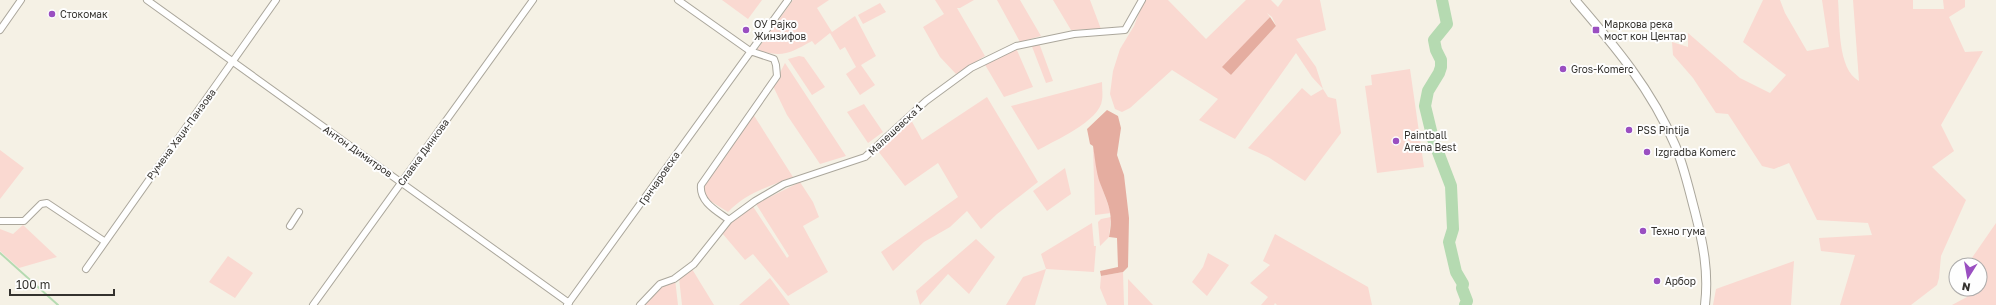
<svg xmlns="http://www.w3.org/2000/svg" width="1996" height="305" viewBox="0 0 1996 305" font-family="'Golos Text',sans-serif">
  <style>
    .green { fill: #fad9d1; fill-rule: evenodd }
    .forest { fill: #e5ada0 }
    .lines { fill: none; stroke-linecap: round; stroke-linejoin: round }
    .stream { stroke: #b5dab1; stroke-width: 2 }
    .river { stroke: #b5dab1; stroke-width: 12 }
    .minor-casing { stroke: #aba79c; stroke-width: 8 }
    .secondary-casing { stroke: #aba79c; stroke-width: 10 }
    .minor { stroke: #fff; stroke-width: 6 }
    .secondary { stroke: #fff; stroke-width: 8 }
    .poi-dot { fill: #9a4fc1; stroke: #fefefe; stroke-width: 1.5 }
    .labels { text-anchor: middle; dominant-baseline: central; stroke-width: 4; stroke-linejoin: round; paint-order: stroke }
    .poi-label { font-size: 10px; fill: #34322e; stroke: #fefefe; text-anchor: start }
    .street-label { font-size: 10px; fill: #34322e; stroke: #fefefe }
  </style>
  <rect width="100%" height="100%" fill="#f5f1e5"/>
  <path class="green" d="M722,0h40l-14,19z
    M793,0h36l-12,8 15,24 23,-16 21,40 -15,9 14,20 -15,10 -14,-21 10,-7 -11,-20 -5,3 -10,-17 -15,12 -3,-4c-22,12 -29,17 -55,9z
    M935,0h39l-14,8h-3l28,48 -29,18 -16,-17 -17,-30 21,-13z
    M997,0h23l21,36 -21,6z
    M1053,0h37l11,29 -30,1z
    M1144,0h24l38,39 40,-39h25l7,7 5,-7h37l6,30 -30,9 20,28 7,22 5,8 8,2 5,34 -36,48 -37,-24 -20,-9 54,-60 9,8 12,-7 -11,-12 -16,-24 -61,86 -36,-19 19,-21 -46,-29 -42,38 -8,4 -7,-3 -5,-15 3,-23 7,-22 14,-23zM1267,13l5,4 4,9 -45,49 -8,-8 47,-50z
    M1763,0h17l5,13 22,38 22,-4 -7,-47h16c2,22 -1,69 21,81l-6,-81h60v9h31l-1,-9h22v7l-16,10 16,35 18,-1 -42,74 13,26 -22,16 34,33 -25,56 -2,22 -2,7 -26,20h-71l15,-50 -34,-4 -2,-13 53,-3 -4,-12 -51,-3 -28,-57 -15,6 -12,-3 -34,-52 -12,-1 -23,-35 -20,-23 -1,-13 16,5v-14l52,45 30,15 16,-18 -43,-33z
    M880,3l6,9 -23,12 -5,-9z
    M1039,43l14,38 -7,2 -15,-39z
    M1016,48l17,39 -29,10 -20,-34z
    M799,56l5,1 21,30 -13,8 -24,-36z
    M785,63l61,93 -26,8 -33,-49 -14,-29z
    M1410,69l14,98 -47,6 -12,-87 7,-1 -1,-10z
    M1102,82c0,6 1,13 0,18 -2,21 -48,41 -64,50l-27,-44z
    M987,97l51,85 -41,32 -16,15 -14,-18 -17,16 -26,15 -31,29 -12,-19 77,-55 -20,-34 -33,23 -27,-35 32,-33 12,22z
    M864,104l19,28 -15,11 -21,-31z
    M753,114l40,63c-23,9 -47,16 -65,35l-21,-13 -5,-7 6,-14z
    M1093,146l7,36 11,31 -16,2z
    M0,150l24,18 -24,31z
    M1065,168l6,26 -24,17 -14,-20z
    M800,182l13,20 6,15 -16,9 25,46 -40,24 -35,-42 -8,6 -23,-27 19,-21 11,-7 35,53 2,-2 -33,-52z
    M1111,217l-2,20 -9,9 -2,-24 3,-3z
    M1092,223l2,23h2l-2,26 -48,-3 -11,36h-29l17,-28 23,-8 -5,-15z
    M1996,223v82h-44l15,-8 -5,-8h18v-24h-13z
    M23,225l34,32 -38,11 -19,-17v-22l13,5z
    M1275,234l93,53 4,18h-95l-2,-2 -1,2h-13l7,-8 -18,-14 20,-18 -7,-4z
    M976,239l19,18 -26,37 -21,-20 -28,31 -4,-14z
    M1208,253l21,12 -22,31 -15,-14 11,-15z
    M228,256l25,17 -18,25 -26,-16z
    M1794,261l-3,44h-78l3,-16z
    M692,269l22,36h-32l-3,-27z
    M1123,272l1,33h-17l-7,-17 1,-12z
    M770,278l20,27h-51z
    M675,279l3,26h-36l21,-20z
    M1128,279l25,26h-25z"/>
  <path class="forest" d="M1270,17l6,9 -45,49 -9,-8z
    M1107,110l11,6 3,12 -4,27 7,20 5,43 -1,49 -5,5 -22,4 -1,-5 18,-4 -1,-29 -8,-1c5,-24 -1,-33 -9,-54 -4,-11 -5,-25 -7,-37l-3,-2 -3,-15z"/>
  <g class="lines">
    <path class="stream" d="M0,253l58,52"/>
    <path class="river" d="M1442,0l5,24 -13,16 2,10 5,10v7l-2,6 -11,18 -3,15 8,33 18,47 2,43 -4,13 7,30 7,12 -1,4 5,13 -2,4"/>
    <g class="minor-casing">
      <path id="minor" d="M147,0l422,303
        M678,0l72,51 24,8 2,6 1,11 -76,109c-2,17 16,26 28,35
        M0,30l21,-30
        M0,221h24l17,-17 6,-1 57,38
        M290,226l9,-14
        M86,269l190,-269
        M313,305l220,-305
        M567,305l221,-305
        M640,305l20,-21 14,-5 20,-15 35,-44 26,-19 29,-17 81,-27 61,-56 45,-33 45,-22 58,-12 51,-4 17,-30"/>
    </g>
    <g class="secondary-casing">
      <path id="secondary" d="M1575,0c39,45 77,90 100,145 9,21 14,45 20,67 8,31 14,60 10,93"/>
    </g>
    <use href="#minor" class="minor"/>
    <use href="#secondary" class="secondary"/>
  </g>
  <g class="poi-dot">
    <circle cx="52" cy="14" r="4"/>
    <circle cx="746" cy="30" r="4"/>
    <rect x="1592" y="26" width="8" height="8" rx="2"/>
    <circle cx="1563" cy="69" r="4"/>
    <circle cx="1629" cy="130" r="4"/>
    <circle cx="1396" cy="141" r="4"/>
    <circle cx="1647" cy="152" r="4"/>
    <circle cx="1643" cy="231" r="4"/>
    <circle cx="1657" cy="281" r="4"/>
  </g>
  <g class="labels">
    <g class="poi-label">
      <text x="60" y="14">Стокомак</text>
      <text x="754" y="24">ОУ Рајко<tspan x="754" dy="12">Жинзифов</tspan></text>
      <text x="1604" y="24">Маркова река<tspan x="1604" dy="12">мост кон Центар</tspan></text>
      <text x="1571" y="69">Gros-Komerc</text>
      <text x="1637" y="130">PSS Pintija</text>
      <text x="1404" y="135">Paintball<tspan x="1404" dy="12">Arena Best</tspan></text>
      <text x="1655" y="152">Izgradba Komerc</text>
      <text x="1651" y="231">Техно гума</text>
      <text x="1665" y="281">Арбор</text>
    </g>
    <g class="street-label">
      <text transform="translate(895 129) rotate(-43)">Малешевска 1</text>
      <text transform="translate(181 134) rotate(-54)">Румена Хаџи-Панзова</text>
      <text transform="translate(358 151) rotate(35)">Антон Димитров</text>
      <text transform="translate(423 152) rotate(-54)">Славка Динкова</text>
      <text transform="translate(659 178) rotate(-55)">Грнчаровска</text>
    </g>
  </g>
  <g transform="translate(1968 277) rotate(191)"><circle r="19" fill="#fefefe" stroke="#adacab"/>
  <path d="M0-3L7 15L0 10L-7 15Z" fill="#9a4fc1"/>
  <text y="-6" font-size="11" font-weight="bold" text-anchor="middle" fill="#34322e">N</text>
  </g>
  <path d="M10 289v6h104v-6" fill="none" stroke="#34322e" stroke-width="2"/>
  <text x="16" y="289" font-size="12" fill="#34322e" stroke="#fefefe" stroke-width="3" paint-order="stroke">100 m</text>
</svg>
